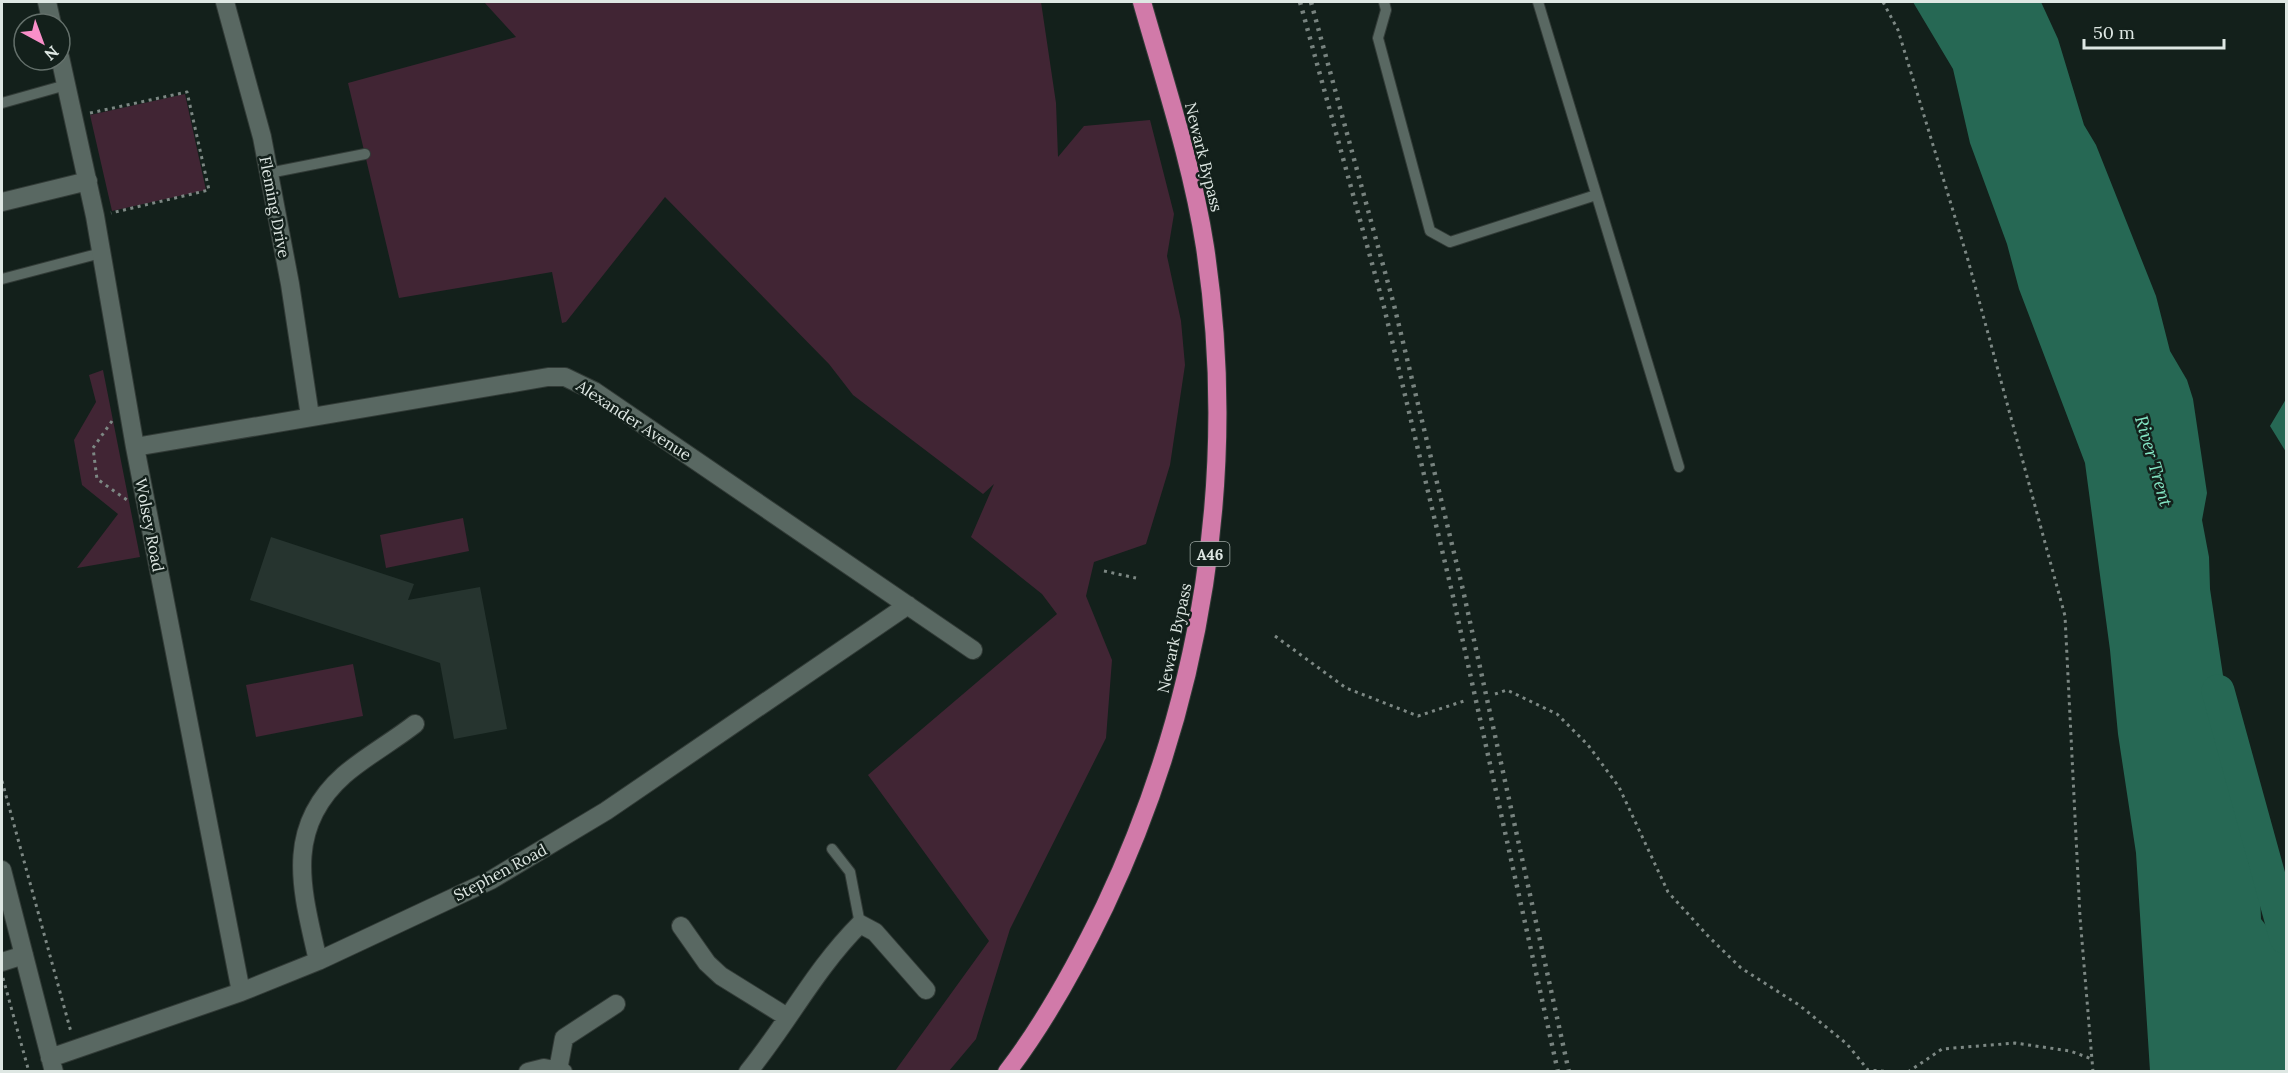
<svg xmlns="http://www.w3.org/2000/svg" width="2288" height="1073" viewBox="0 0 2288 1073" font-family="Lora,serif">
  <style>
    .green { fill: #412534 }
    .water { fill: #266854 }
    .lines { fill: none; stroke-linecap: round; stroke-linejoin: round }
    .river { stroke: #266854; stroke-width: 33 }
    .building { fill: #26342f }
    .lane-casing { stroke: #323b37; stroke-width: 12 }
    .street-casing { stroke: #323b37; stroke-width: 20 }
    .highway-casing { stroke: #323b37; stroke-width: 20 }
    .path { stroke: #7d8884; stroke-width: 3; stroke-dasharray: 3 4.5; stroke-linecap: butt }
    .lane { stroke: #596862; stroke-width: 10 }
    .street { stroke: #596862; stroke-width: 18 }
    .highway { stroke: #d17aa9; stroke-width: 18 }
    .rail { stroke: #78837f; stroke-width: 4.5; stroke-dasharray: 3 6; stroke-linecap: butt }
    .labels { text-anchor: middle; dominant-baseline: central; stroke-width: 5; stroke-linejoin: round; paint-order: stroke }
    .shield { fill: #13201b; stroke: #a1aba7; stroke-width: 1.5 }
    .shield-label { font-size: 15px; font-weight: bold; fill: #dee7e3 }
    .street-label { font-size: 16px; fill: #dee7e3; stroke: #13201b }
    .water-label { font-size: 18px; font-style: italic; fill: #85e7c6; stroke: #13201b }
  </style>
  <rect width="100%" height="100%" fill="#13201b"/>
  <path class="green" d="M484,2h557l15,101 2,54 26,-31 66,-6 24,94 -7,42 14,65 4,44 -15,100 -24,79 -52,18 -8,34 26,64 -6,78 -96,191 -34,110 -27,32h-54l94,-130 -121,-166 189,-161 -15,-20 -71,-57 23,-53 -11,10 -130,-99 -24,-31 -164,-167 -99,125 -4,1 -10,-51 -153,26 -51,-215 168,-46z
    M185,94l21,96 -94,21 -22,-96z
    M103,370l37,187 -63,11 41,-54 -36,-29 -8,-45 22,-38 -7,-27z
    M463,518l6,33 -83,17 -6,-33z
    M353,664l10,52 -107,21 -10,-52z"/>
  <path class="water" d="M1913,2h128l17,37 26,86 12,20 60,151 14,55 17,29 6,19 14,94 -5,27 7,37 1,32 17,113 7,79 15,83 11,32 1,23 7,9 11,-6 7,-14v163h-136l-14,-218 -18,-119 -8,-84 -25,-187 -66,-174 -12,-45 -37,-101 -17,-74z
    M2286,399v53l-16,-26z"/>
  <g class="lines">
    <path class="river" d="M2218,691l68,247"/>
  </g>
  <path class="building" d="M271,537l143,47 -6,16 72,-13 27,142 -53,10 -14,-76 -190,-63z"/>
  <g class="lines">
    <g class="lane-casing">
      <path id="lane" d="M1384,2l2,8 -8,28 52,193 20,11 146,-47
        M1538,2l141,465
        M2,103l64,-18
        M269,173l96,-19
        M2,279l99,-26
        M832,849l18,23 10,52"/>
    </g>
    <g class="street-casing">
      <path id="street" d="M47,2l5,22
        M225,2l37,135 28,147 20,132
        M60,57l35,159 40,231 106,545
        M2,202l86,-21
        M135,447l413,-70h17l29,14 379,259
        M2,870l52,202
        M681,926l26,37 14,13 66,41
        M318,961c-15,-68 -36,-131 26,-186 22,-19 48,-33 71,-51
        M2,962l22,-7
        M50,1058l191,-66 77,-31 173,-81 115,-69 302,-206
        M558,1070l6,-32 52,-34
        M528,1072l16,-4 19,4
        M748,1072c40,-49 67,-103 112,-148l15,8 51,58"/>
    </g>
    <g class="highway-casing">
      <path id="highway" d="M1007,1072c39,-51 70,-108 98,-166 97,-205 134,-433 100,-659 -13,-83 -40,-164 -63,-245"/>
    </g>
    <path class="path" d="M1883,2l15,28 70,230 97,356 15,301 13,155
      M90,113l97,-21 22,98 -98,23
      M112,421l-19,27 4,31 30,21
      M1104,571l32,7
      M1275,636l71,52 72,28 46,-15
      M1495,694l12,-4 50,24 31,31 31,42 49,105 41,45 32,31 58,37 48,39 21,26 28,2
      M2,781l69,251
      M3,978l26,94
      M1908,1072l34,-23 73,-6 55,8 22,8"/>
    <use href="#lane" class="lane"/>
    <use href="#street" class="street"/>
    <use href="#highway" class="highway"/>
    <path class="rail" d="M1300,2l84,305 68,285 106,480
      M1311,2l83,303 69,285 106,482"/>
  </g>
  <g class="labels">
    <rect class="shield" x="1190.5" y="542" width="39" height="24" rx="4.5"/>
    <g class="shield-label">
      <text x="1210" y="554">A46</text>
    </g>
    <g class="street-label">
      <text transform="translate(1204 157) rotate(76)">Newark Bypass</text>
      <text transform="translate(275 207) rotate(79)">Fleming Drive</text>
      <text transform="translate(634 420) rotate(33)">Alexander Avenue</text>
      <text transform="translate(150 525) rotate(79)">Wolsey Road</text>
      <text transform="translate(1174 638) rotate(-78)">Newark Bypass</text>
      <text transform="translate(500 872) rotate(-28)">Stephen Road</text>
    </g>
    <g class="water-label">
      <text transform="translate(2154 461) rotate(74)">River Trent</text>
    </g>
  </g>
  <rect width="2288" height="1073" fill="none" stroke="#dee7e3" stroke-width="6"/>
  <g transform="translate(42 42) rotate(139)"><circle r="28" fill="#13201b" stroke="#64706b" stroke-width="1.5"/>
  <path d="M0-4.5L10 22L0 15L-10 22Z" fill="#f98fc9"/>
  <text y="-9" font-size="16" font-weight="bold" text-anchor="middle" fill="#dee7e3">N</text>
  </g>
  <path d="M2084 39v9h140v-9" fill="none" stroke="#dee7e3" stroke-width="3"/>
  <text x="2093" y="39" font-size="18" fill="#dee7e3" stroke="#13201b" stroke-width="4.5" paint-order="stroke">50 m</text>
</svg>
